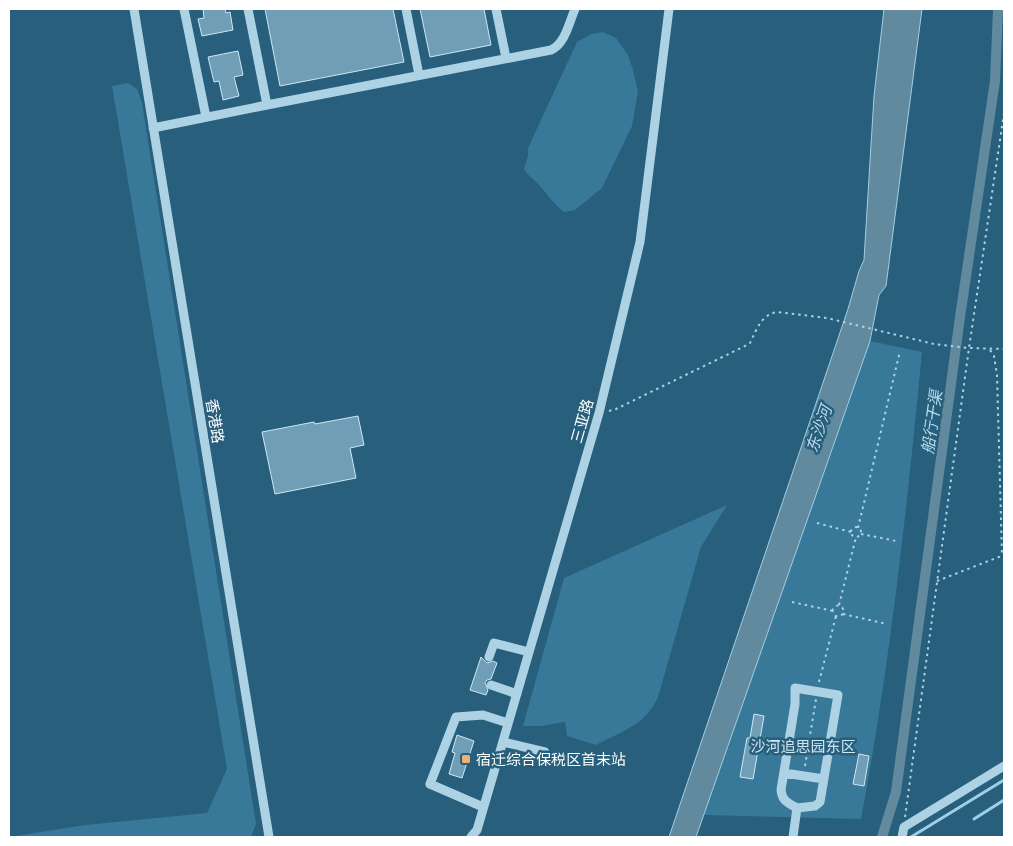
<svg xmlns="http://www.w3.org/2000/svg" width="1013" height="846" viewBox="0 0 1013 846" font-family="Montserrat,'Noto Sans SC',sans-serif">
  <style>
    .green { fill: #387898 }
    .water { fill: #628a9e; stroke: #a0cfe5 }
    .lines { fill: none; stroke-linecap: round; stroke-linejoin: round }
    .stream { stroke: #a0cfe5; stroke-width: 3 }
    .canal { stroke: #628a9e; stroke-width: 10 }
    .building { fill: #6f9eb6; stroke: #cee7f4 }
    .path { stroke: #acd2e4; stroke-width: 2; stroke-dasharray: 2.5 4; stroke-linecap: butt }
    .minor { stroke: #acd2e4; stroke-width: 9 }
    .poi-dot { fill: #edaf72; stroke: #275f7c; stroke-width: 2 }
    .labels { text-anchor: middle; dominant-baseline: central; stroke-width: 5; stroke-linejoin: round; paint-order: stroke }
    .street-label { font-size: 15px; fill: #fff; stroke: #275f7c }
    .park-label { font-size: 15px; fill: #cee7f4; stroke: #275f7c }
    .poi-label { font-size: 15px; fill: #fff; stroke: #275f7c; text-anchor: start }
    .water-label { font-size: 16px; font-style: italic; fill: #b7dbec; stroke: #275f7c }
  </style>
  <rect width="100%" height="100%" fill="#275f7c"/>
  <path class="green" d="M603,32l13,6 12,17 5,15 5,21 -6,35 -30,62 -27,22 -11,2c-11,-8 -17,-19 -26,-28 -5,-6 -10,-8 -14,-15l4,-13v-8l49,-106 14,-8z
    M128,83l9,6 5,14 114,721 -5,13h-242l76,-12 122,-12 20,-44 -115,-683z
    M870,341l52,11c-15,156 -32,313 -61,467l-158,-4z
    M727,505l-26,42 -43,150c-11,27 -37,35 -62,48l-29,-9 -2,-14 -24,4h-18l41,-148z"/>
  <path class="water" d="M884,9h38l-36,277 -7,9 -9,46 -174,496h-27l179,-528 11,-38 5,-11 10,-164z"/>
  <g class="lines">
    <path class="stream" d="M974,819l30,-19
      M911,837l93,-57"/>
    <path class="canal" d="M882,837l14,-45 64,-475 35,-236 3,-72"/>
  </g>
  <path class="building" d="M203,9h22l1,4 4,-1 3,18 -31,6 -4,-17 6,-1z
    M265,9h128l11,53 -124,24z
    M420,9h64l7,36 -61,12z
    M238,51l5,24 -9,2 5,19 -16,4 -4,-19 -5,1 -6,-25z
    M358,416l6,29 -14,3 6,30 -81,16 -13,-62 52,-10 1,2z
    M481,657l6,6 6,-2 4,2 -6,16 -4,1 -2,3 3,7 -2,5 -16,-5z
    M754,714l10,2 -11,63 -13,-2 7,-39h3z
    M457,735l17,6 -12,37 -13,-4 6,-21 -3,-1z
    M859,754l10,2 -5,30 -11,-2z"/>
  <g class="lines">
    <path class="path" d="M990,350l4,6 3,19 5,181
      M609,411l7,-2 131,-64 3,-2c7,-14 11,-28 27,-31l50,6 107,26 35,4 35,1
      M817,523l34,9
      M851 532a5 5 0 1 1 10 0a5 5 0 1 1-10 0Z
      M858,528l42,-177
      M861,534l35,7
      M937,581l67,-26
      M792,602l41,9
      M839,605l17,-68
      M832.5 611a5.5 5.5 0 1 1 11 0a5.5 5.5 0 1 1-11 0Z
      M843,614l44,10
      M819,682l17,-66
      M805,766l11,-67
      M905,817l64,-469 35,-235"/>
    <path class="minor" d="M134,9l135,828
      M184,9l22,108
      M406,9l13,66
      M496,9l10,49
      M267,105l284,-55c14,-6 18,-27 24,-41
      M153,128l114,-23 -19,-96
      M489,657l5,-14 35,9
      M491,685l26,9
      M503,742l42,10
      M784,773l40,6
      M483,807l-53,-23 26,-67 27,-2 25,8
      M471,837l6,-7 122,-417 41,-171 29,-233
      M793,837l4,-29c-9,-5 -15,-7 -16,-18l14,-86v-16l43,7 -18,107 -5,4 -18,2
      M902,837l2,-10 100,-61"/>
  </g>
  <rect class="poi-dot" x="461" y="754" width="10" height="10" rx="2.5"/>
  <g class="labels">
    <g class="street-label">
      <text transform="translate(215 421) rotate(81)">香港路</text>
      <text transform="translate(582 421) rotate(-74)">三亚路</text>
    </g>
    <g class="park-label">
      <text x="803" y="746">沙河追思园东区</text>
    </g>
    <g class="poi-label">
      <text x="476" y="759">宿迁综合保税区首末站</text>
    </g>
    <g class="water-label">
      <text transform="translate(932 422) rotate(-82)">船行干渠</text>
      <text transform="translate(819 429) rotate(-71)">东沙河</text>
    </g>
  </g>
  <rect width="1013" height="846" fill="none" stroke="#ffffff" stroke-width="20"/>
</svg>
